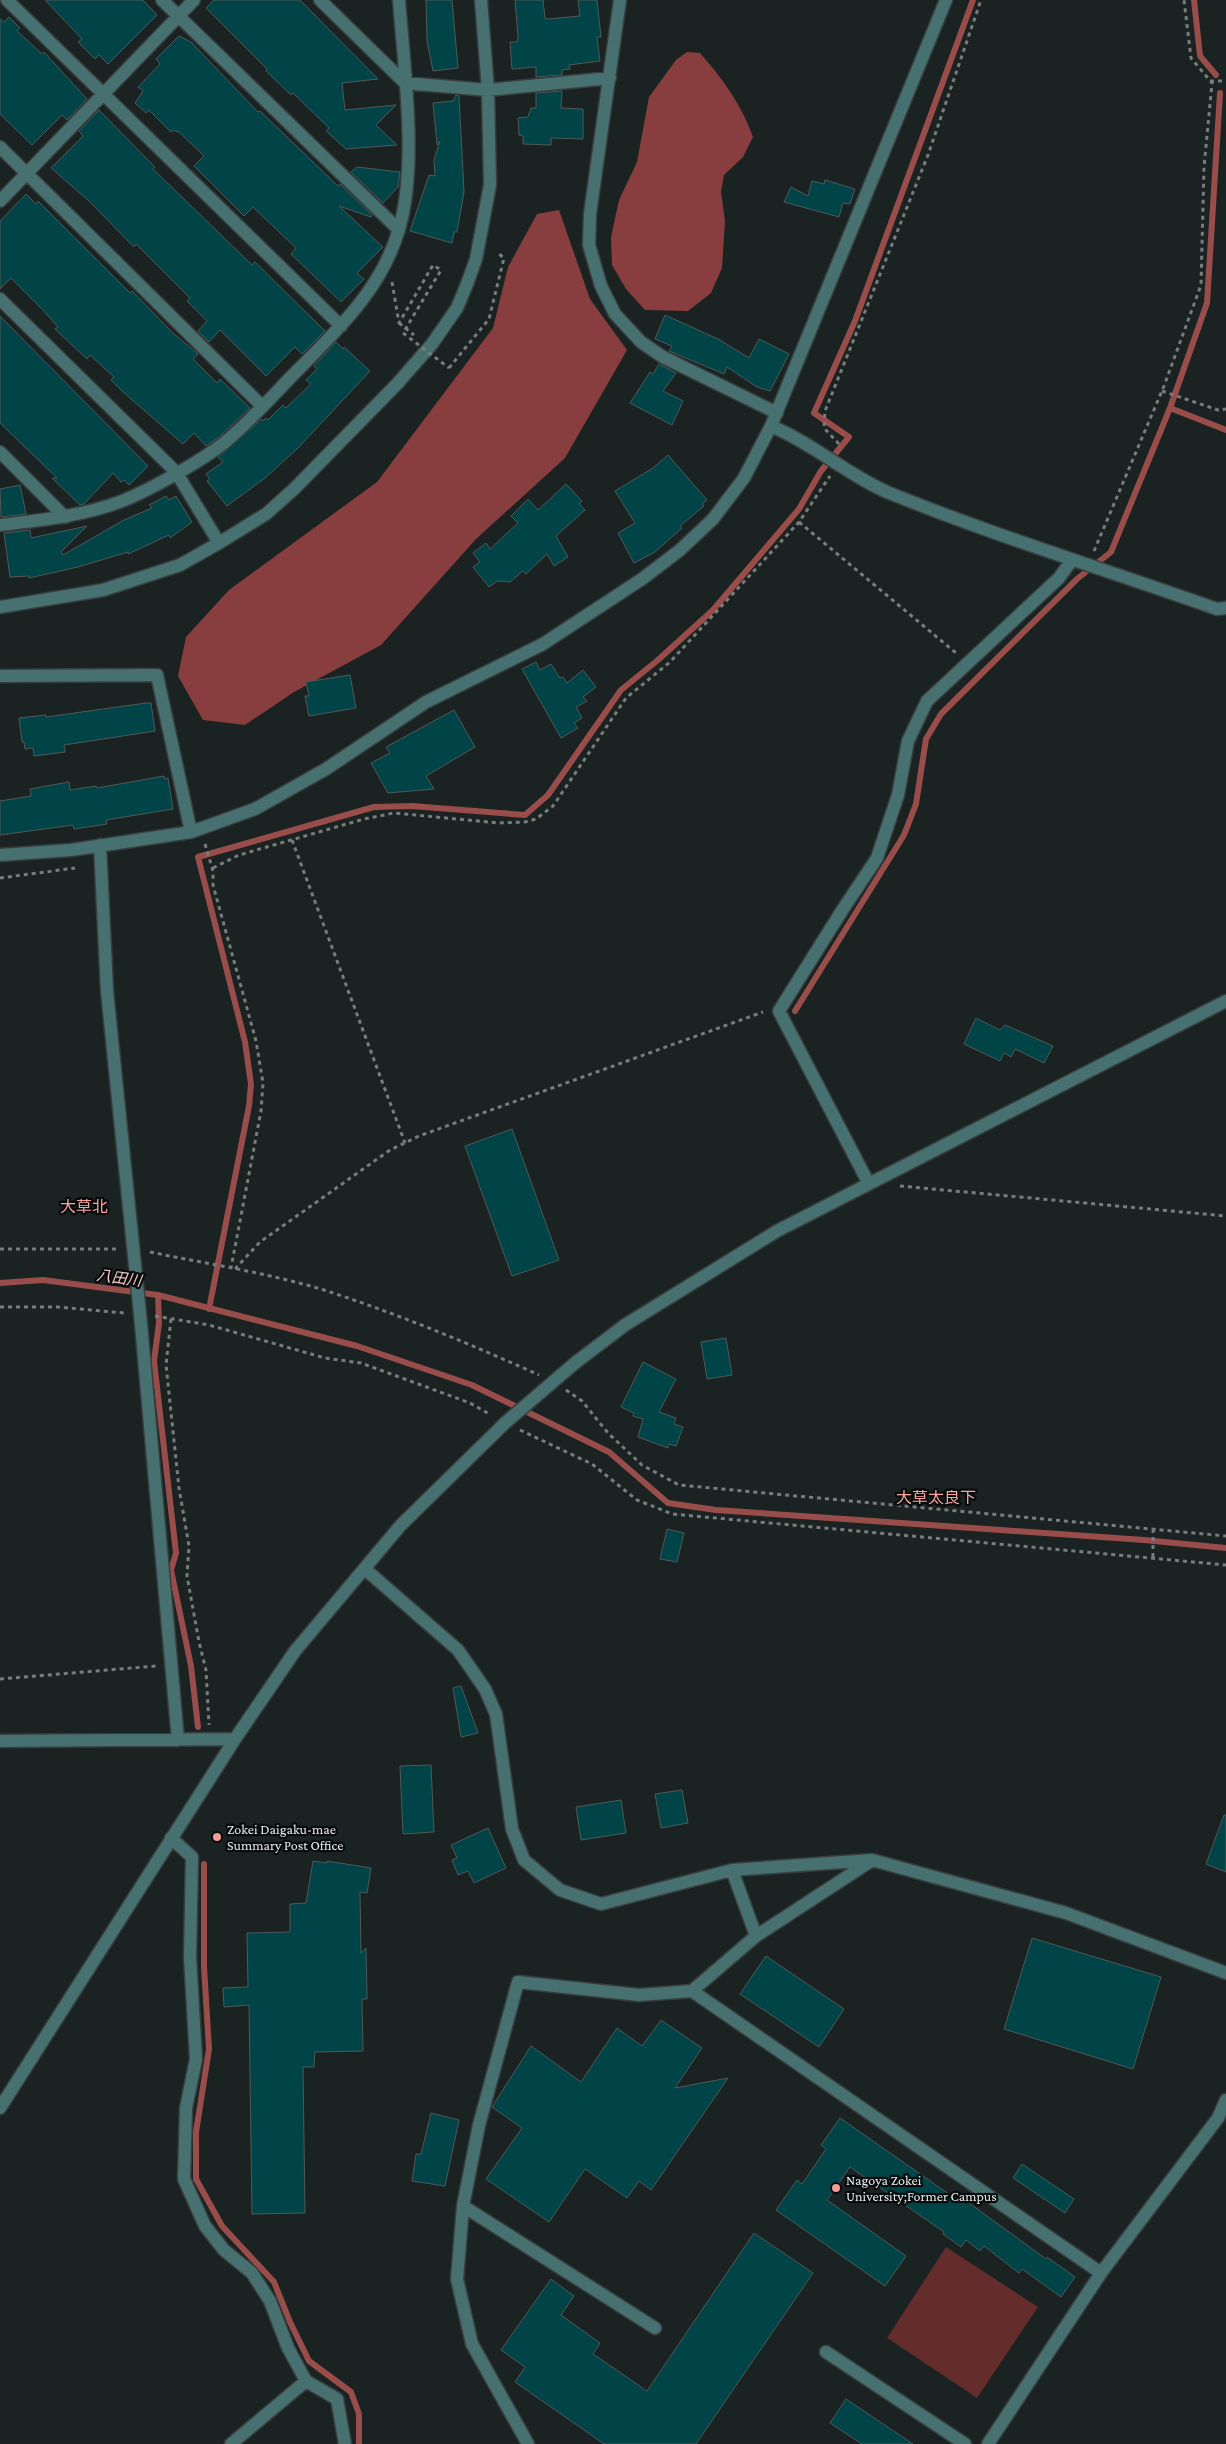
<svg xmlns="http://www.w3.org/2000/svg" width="1226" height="2444" viewBox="0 0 1226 2444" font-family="'Crimson Pro','Noto Sans JP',serif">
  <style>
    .green { fill: #652c2c }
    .forest { fill: #883e3e }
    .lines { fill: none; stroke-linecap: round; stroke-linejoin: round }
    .stream { stroke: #984d4b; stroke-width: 6 }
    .building { fill: #004447; stroke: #505959 }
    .minor-casing { stroke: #383e3e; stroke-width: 15 }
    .path { stroke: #777d7d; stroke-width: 3; stroke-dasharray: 4 4; stroke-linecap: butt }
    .minor { stroke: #477071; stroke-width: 12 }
    .path-bridge { stroke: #777d7d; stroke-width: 3; stroke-dasharray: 4 4; stroke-linecap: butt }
    .poi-dot { fill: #f59b98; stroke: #080b0b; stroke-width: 2 }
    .labels { text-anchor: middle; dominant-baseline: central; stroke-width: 4.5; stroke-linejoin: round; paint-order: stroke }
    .poi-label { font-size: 14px; fill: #e8eded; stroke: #080b0b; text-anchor: start }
    .water-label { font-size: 15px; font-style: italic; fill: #fbcdca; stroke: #080b0b }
    .quarter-label { font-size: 16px; fill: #f8a4a0; stroke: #080b0b }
  </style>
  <rect width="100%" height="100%" fill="#1b2222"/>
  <path class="green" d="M946,2247l92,60 -61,91 -90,-60z"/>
  <path class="forest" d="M687,52l13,1c23,26 41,51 53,84l-10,20 -19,18 -3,17 4,29 -3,47 -11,25 -23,18 -43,-1 -19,-21 -14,-24 -1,-28 8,-37 18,-38 12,-65 27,-37z
    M559,210l31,89 37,51 -62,108 -89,81 -95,106 -87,47 -49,33 -42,-5 -25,-44 8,-39 43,-47 148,-108 116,-154 15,-61 29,-53z"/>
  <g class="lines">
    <path class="stream" d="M1194,0l6,56 16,19
      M1170,408l37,-105 13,-210
      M795,1011l109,-176 12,-31 10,-65 15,-25 136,-135 34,-27 59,-144 56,22
      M0,1283l43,-3 115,15 199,51 115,39 137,67 59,51 48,7 428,30 82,8
      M158,1295l1,28 -5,38 22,192 -5,17 20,96 7,61
      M209,1309l40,-203 2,-22 -6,-42 -47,-185 176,-50 38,-1 113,9 23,-20 73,-105 37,-30 55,-50 86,-101 22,-38 28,-34 -35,-24 41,-92 118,-321
      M204,1864v103l5,82 -13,83v47l26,47 52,56 16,40 19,39 42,31 8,22v30"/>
  </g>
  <path class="building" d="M45,0h98l14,15 -49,49 -9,-9 -4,4 -17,-17 4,-3z
    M214,0h86l78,79 -36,4 3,27 51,-5 -20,20 21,20 -51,4 -20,-18 3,-3 -36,-35 -2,2 -25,-24 1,-2 -61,-61z
    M426,0h26l6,68 -25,3 -6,-30z
    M515,0h28l2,18 3,1 32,-3 -2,-16h19l4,37h-4l3,24 -31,4 1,4 -8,1v5l-26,2v-10l-24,2 -2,-27h7l1,-5z
    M9,17l11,11 -3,3 25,23 2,-2 43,47 -20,21 -5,-5 -30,30 -32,-31v-95l4,3z
    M179,36l12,6 67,70 2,-1 78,75 2,-2 32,31 -1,2 -32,-11 44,41 -26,26 7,6 -23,23 -50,-48 5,-6 -43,-41 -9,9 -50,-50 10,-10 -26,-25 -1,1 -3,-2 -3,2 -22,-22 -3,3 -11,-10 8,-12 -5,-4 22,-23 -4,-5z
    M562,91l-1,17 22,1v30l-32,-1v7l-28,-1v-8l-4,-1 -1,-17 10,-1 3,-9h5v-15z
    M456,95l3,1 5,96 -7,40h-3l-2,11 -42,-12 19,-56 6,1 -1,-16 6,-19 -3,4 -4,-42 20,-2z
    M99,110l56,57 -2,2 99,96 3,-3 70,69 -23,23 -7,-7 -29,29 -46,-46 -11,12 -11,-11 9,-10 -20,-20 3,-3 -54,-54 -2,3 -45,-46 -38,-33 32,-32 -4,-5z
    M357,167l43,5 -2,15 -15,16 -32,-31z
    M825,180l30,9 -5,15 -7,-1 -4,14 -55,-15 7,-15 17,9 4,-15 12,3z
    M26,194l10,10 2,-3 92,92 2,-2 41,42 25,21 -5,5 24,24 3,-4 30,29 -31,29 -13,9 -12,-13 -11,11 -60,-52 -12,-12 3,-3 -24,-22 -3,4 -32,-30 3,-2 -16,-18 -31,-31 -11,11v-68z
    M665,315l55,25 29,18 10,-19 30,15 -19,37 -13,-4 -30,-20 -3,7 -55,-23 3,-5 -17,-7z
    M0,316l148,150 -19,19 -5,-5 -3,2 -8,-9 -29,31 -4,1 -28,-27h5l-57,-55z
    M336,342l7,7 1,-2 26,24 -72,77 -33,30 -38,28 -20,-25 3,-2 -4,-5 17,-12 -5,-5 44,-38 1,2 3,-3 2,2 15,-15 3,3 25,-24 -5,-4 11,-11 -3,-3z
    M659,364l17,9 -13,18 20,10 -11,24 -42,-22 20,-31 3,2z
    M668,455l39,45 -5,4 2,2 -24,20 2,2 -27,24 -21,11 -16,-30 17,-10 -20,-32 38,-23z
    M566,484l16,17 -3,3 6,6 -29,26 12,21 -14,9 -7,-12 -21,20 -3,-3 -13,11 -13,-1 -8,6 -16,-20 7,-5 -7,-9 13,-10 4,6 28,-26 -7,-7 17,-17 10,11z
    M20,485l6,29 -25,3 -1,-28z
    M166,496l3,4 7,-4 16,26 -22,16 -1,-3 -41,19v-2l-50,15 -49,11v-2l-19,1 -6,-44 26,-3 1,8 56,-12 -26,26 2,3 61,-35 28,-12 -3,-3z
    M536,662l4,8 11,-6 9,14 3,-1 4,6 16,-13 13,17 -13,10 4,4 -11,6 6,11 -8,5 4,5 -17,10 -39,-69z
    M350,675l6,33 -47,8 -4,-20h4l-3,-14z
    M146,703h5l4,28 -91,14 1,7 -31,4 -1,-8 -8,1 -1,-7h-2l-3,-24 27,-3v2z
    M454,710l21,37 -49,29 8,13 -46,4 -17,-30 19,-10 -4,-6z
    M164,776l1,3 3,-1 5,31 -67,11 1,4 -33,5 -1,-4 -73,10v-34l31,-5 -1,-7 39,-7 1,8 26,-4 1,2z
    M976,1018l24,12 5,-5 48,21 -9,17 -29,-14 -4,8 -7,-4 -4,8 -36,-17z
    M512,1129l47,131 -47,16 -47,-130z
    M726,1338l6,37 -25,4 -6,-37z
    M643,1362l33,17 -17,33 17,6 -2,6 9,3 -7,19 -7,-2 -1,4 -30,-11 5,-18 -10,-3 1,-3 -13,-6z
    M667,1529l17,4 -7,29 -17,-3z
    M461,1686l17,47 -17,4 -8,-49z
    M431,1765l3,67 -31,2 -3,-68z
    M682,1790l6,33 -27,5 -6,-34z
    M621,1800l5,33 -45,7 -5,-33z
    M1224,1815h2v57l-20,-8z
    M488,1828l18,40 -32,15 -6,-12 -10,4 -6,-15 5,-2 -6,-13z
    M313,1861l14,2v-2l44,7 -4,25 -7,-1 1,61 5,-5 1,51h-5l1,52 -48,1 -1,15h-11l2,146 -53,1 -3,-209 -25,2 -1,-19 25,-1 -1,-54 43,-1v-28l16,-1z
    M1032,1938l129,39 -28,92 -129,-40z
    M766,1956l78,53 -25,38 -79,-53z
    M661,2020l41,28 -27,40 53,-10 -77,112 -12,-9 -12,17 -42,-29 -36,53 -63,-43 36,-51 -30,-21 39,-61 50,36 36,-54 25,18z
    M431,2113l28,7 -14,66 -33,-5 4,-27h5z
    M840,2118l123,86 2,-4 81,59 1,-2 28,20 -14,20 -39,-28 -3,4 -35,-27 -4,5 -14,-11 -5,7 -18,-13 1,-2 -94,-65 -23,33 79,56 -21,30 -109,-76 21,-30 5,4 24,-35 -5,-4z
    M1022,2164l52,35 -9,14 -52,-35z
    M754,2233l59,40 -117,171h-92l-89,-62 10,-15 -24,-17 50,-71 23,17 -13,19 39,28 -7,11 54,37z
    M846,2399l67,45h-51l-32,-21z"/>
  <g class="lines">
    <g class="minor-casing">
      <path id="minor" d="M7,0l334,326
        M162,0l237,230
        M320,0l85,83 83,7 122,-12
        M620,0l-30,214 -1,31 12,41 14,28 26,28 22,15 114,56
        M0,147l262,259
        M0,201l194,-201
        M0,299l176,173 43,71
        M771,426c41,17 77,49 116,66 108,44 220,78 330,117l9,-1
        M0,452l65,65
        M0,525c41,-5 83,-9 122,-24 28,-11 79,-40 102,-58 23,-19 44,-42 65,-64 44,-45 92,-87 110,-150 19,-64 5,-161 0,-229
        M0,607l103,-17 77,-25 39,-22 47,-29 28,-25 103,-105 35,-40 25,-36 10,-24 9,-25 14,-74 -2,-95 -7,-90
        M0,676l157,-1 34,157
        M100,845l7,146 34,333 37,416
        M0,855l71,-5 120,-18 64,-23 71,-40 100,-67 117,-58 99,-65 38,-29 33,-31 31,-41 27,-52 175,-426
        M869,1184l-90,-173 64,-102 34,-51 21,-63 10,-54 19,-40 132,-123 13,-18
        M365,1569l93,81 27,39 11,25 16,115 12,31 36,30 41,14 131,-34 140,-10 194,53 160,60
        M0,1741l235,-2
        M171,1838l21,19 -2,100 6,102 -10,49 -2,71 21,47 19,24 28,23 18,28 18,47 18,33 31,18 8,45
        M756,1936l115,-75
        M692,1991l409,282
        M0,2108l235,-369 60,-88 106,-126 104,-102 70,-60 50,-38 152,-94 449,-230
        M463,2206l192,122
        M826,2352l139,92
        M231,2444l75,-63
        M528,2444l-56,-100 -15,-65 6,-73 16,-81 39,-143 121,13 53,-4 64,-55 -24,-66
        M988,2444l113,-171 117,-155 8,-18"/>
    </g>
    <path class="path" d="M1210,81h16
      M392,282l7,41 34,-58 8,5 -38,63
      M399,323l15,12
      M449,368l40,-49 15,-61 -5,-4
      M1162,391l56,19 8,-1
      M839,444l-15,-16 1,-17 103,-256 53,-155
      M799,522l157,131
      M1094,551l70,-165 37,-101 3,-118 8,-84 -21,-25 -7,-58
      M292,840l113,303
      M205,844l8,27v14l43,156 7,42 -2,28 -30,157
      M213,868l26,-13 125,-36 30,-6 105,10 26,-1 11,-3 17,-13 73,-108 44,-36 129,-140 31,-46
      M0,878l75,-10
      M900,1186l326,30
      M0,1249h117
      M150,1252c58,12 118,21 174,38 74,24 144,53 215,85
      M235,1269l25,-27 130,-92 29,-14 344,-124
      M0,1307h58l66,6
      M155,1316l54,9 116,33 36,5 109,40 21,12
      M171,1319l-5,46 13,123 10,58 -2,30 12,66 7,28 3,55
      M566,1390l16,11 26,32 34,32 37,20 547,51
      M520,1430l72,34 45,36 35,14 554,51
      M1153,1529v29
      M0,1679l156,-13"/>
    <use href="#minor" class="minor"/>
    <path class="path-bridge" d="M403,333l46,35"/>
  </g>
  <g class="poi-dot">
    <circle cx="217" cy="1837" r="5"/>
    <circle cx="836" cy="2188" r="5"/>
  </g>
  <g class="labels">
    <g class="poi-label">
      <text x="227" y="1829">Zokei Daigaku-mae<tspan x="227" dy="16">Summary Post Office</tspan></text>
      <text x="846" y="2180">Nagoya Zokei<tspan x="846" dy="16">University;Former Campus</tspan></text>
    </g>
    <g class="water-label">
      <text transform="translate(119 1278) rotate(8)">八田川</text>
    </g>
    <g class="quarter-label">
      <text x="84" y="1206">大草北</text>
      <text x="936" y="1497">大草太良下</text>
    </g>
  </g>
</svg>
